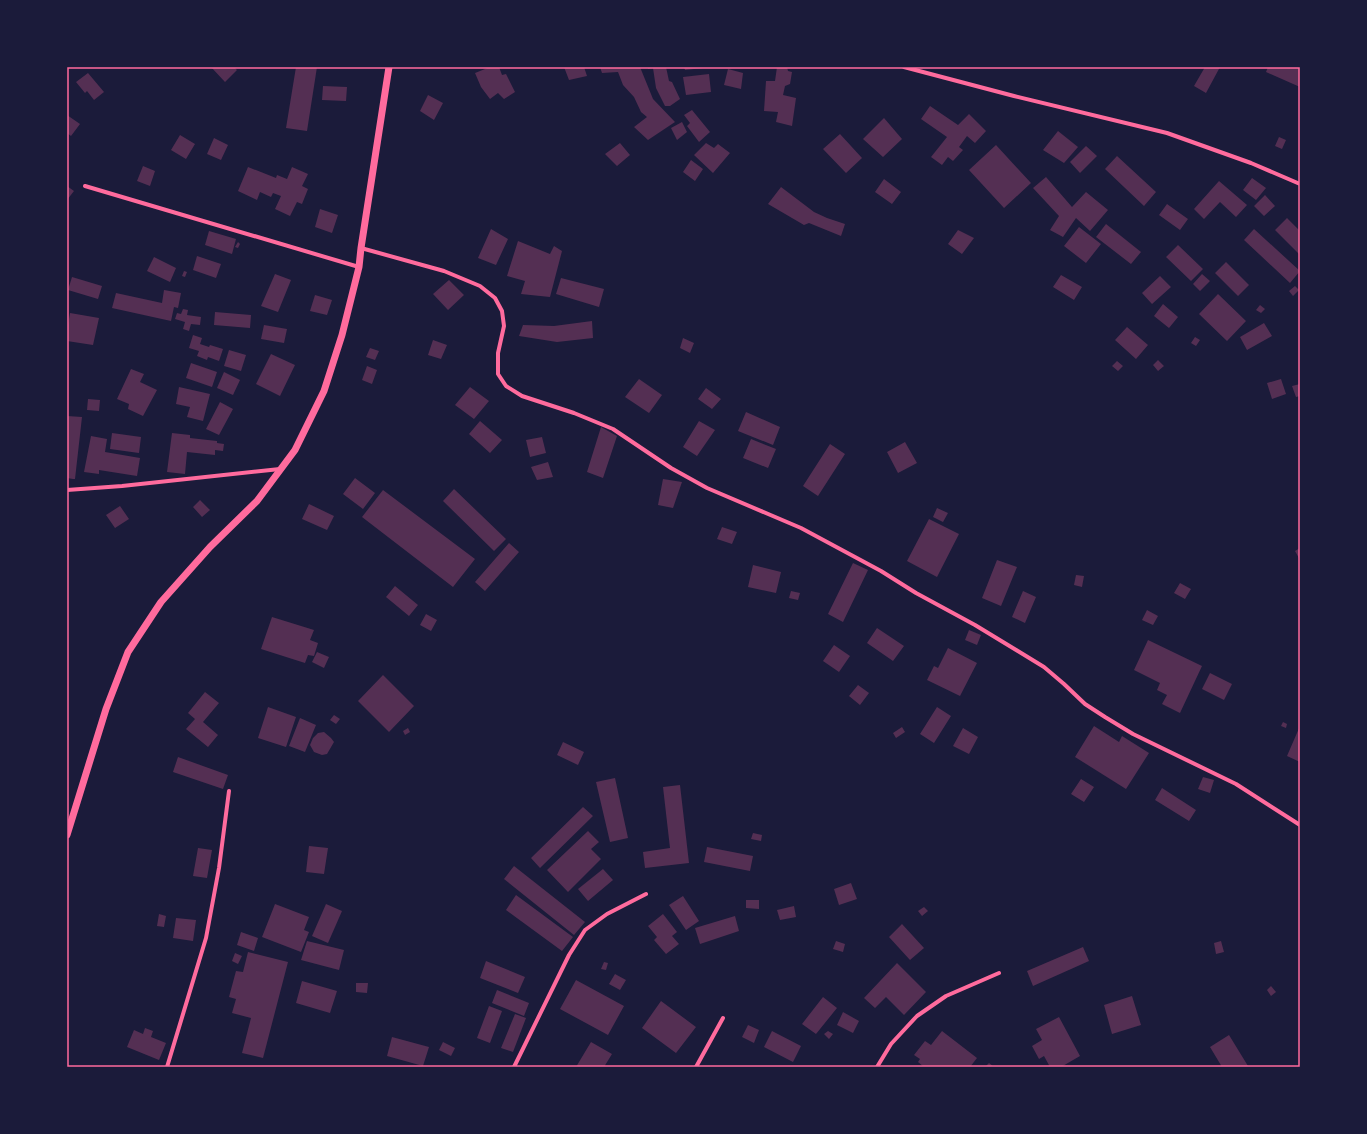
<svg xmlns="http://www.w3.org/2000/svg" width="1367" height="1134" viewBox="0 0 1367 1134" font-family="'Work Sans',sans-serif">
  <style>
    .building { fill: #542f53 }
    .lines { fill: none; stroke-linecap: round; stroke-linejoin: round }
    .minor { stroke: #ff6b9d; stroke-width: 4 }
    .tertiary { stroke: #ff6b9d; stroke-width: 7 }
    .neatline { fill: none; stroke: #ff6b9d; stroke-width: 1.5 }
  </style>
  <rect width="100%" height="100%" fill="#1b1b3a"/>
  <path class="building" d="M211,67h23l3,3 -12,12z
    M296,67h21l-10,64 -21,-3z
    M490,67h9l3,8 4,-1 9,18 -11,7 -6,-6 -8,6 -9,-12 -6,-14z
    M564,67h20l3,9 -18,4z
    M600,67h40l13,32 22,23 -27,18 -14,-13 13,-10 -6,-5 -7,-15 -11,-12 -5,-13 -16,1z
    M648,67h18l3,14 3,1 8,17 -10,7h-5l-9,-18 -3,-20 -5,1z
    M684,67h19v1l-18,2z
    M777,67h10l1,4 4,1 -2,12 -5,2 -2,9 13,3 -4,28 -16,-4 2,-10 -14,-1 2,-30h9z
    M1205,67h15l-14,26 -12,-7z
    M1268,67h32v20l-34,-15z
    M728,69l15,4 -2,16 -17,-4z
    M88,73l16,19 -10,8 -7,-9 -2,2 -9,-11z
    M709,74l2,18 -25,3 -3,-18z
    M323,86l24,1 -1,14 -24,-1z
    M428,95l15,8 -9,17 -14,-9z
    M930,106l28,19 11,-11 17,17 -11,12 -8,-7 -8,11 4,3 -10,11 -5,-4 -6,8 -11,-8 16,-20 -26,-18z
    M692,110l18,22 -11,10 -12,-16 3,-3 -6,-8z
    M67,115l13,9 -9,12 -4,-3z
    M884,118l18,21 -19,18 -20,-18z
    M682,122l5,10 -10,8 -6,-12z
    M1058,131l20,16 -14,16 -21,-13z
    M840,134l22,24 -16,15 -23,-24z
    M180,135l15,9 -9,15 -15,-9z
    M1279,137l7,3 -4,9 -7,-3z
    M214,138l14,7 -7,15 -14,-6z
    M620,143l10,12 -13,11 -12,-12z
    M706,143l8,5 4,-4 12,9 -17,20 -19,-18z
    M996,145l35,38 -27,25 -35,-38z
    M1086,146l11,10 -17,17 -10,-11z
    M1117,156l39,36 -12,14 -39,-37z
    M691,160l12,9 -8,12 -12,-9z
    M143,166l12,5 -5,15 -13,-5z
    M248,167l28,11 1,-3 10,4 5,-12 16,7 -6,12 6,3 -6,15 -5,-2 -7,14 -15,-7 6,-13 -8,-3 -2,4 -11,-5 -3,8 -19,-9z
    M1046,177l26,30 14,-15 22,18 -18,21 -14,-13 -13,19 -13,-7 9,-14 -26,-28z
    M1252,178l14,10 -10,12 -13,-10z
    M884,179l17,13 -9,12 -17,-12z
    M1219,181l28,24 -11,12 -16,-15 -16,17 -10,-10z
    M67,186l7,5 -7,9z
    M781,187l33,25 13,6 18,6 -4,12 -32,-13 -5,2 -36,-21z
    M1265,195l10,11 -11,10 -10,-10z
    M1167,204l21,15 -8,11 -21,-15z
    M320,209l18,6 -6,18 -17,-6z
    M1287,218l13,13v22l-1,1 -24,-24z
    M1106,224l35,28 -10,12 -35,-27z
    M1079,227l22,17 -15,19 -22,-17z
    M491,229l17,10 -12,26 -18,-7z
    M1254,229l46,42 -10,12 -46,-43z
    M958,230l16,8 -12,16 -14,-10z
    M209,231l27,8 -4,15 -27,-9z
    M518,241l32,13 4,-8 8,5 -12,46 -29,-3 4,-13 -18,-5z
    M238,242l2,2 -2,4 -3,-1z
    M1178,245l25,24 -12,12 -25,-24z
    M197,256l24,8 -5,14 -23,-8z
    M154,257l22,11 -6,14 -23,-11z
    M1226,262l23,23 -11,11 -23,-23z
    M184,271l3,1 -2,5 -3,-1z
    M275,274l16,6 -13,32 -17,-6z
    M1202,274l8,7 -10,10 -7,-7z
    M1061,275l21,12 -8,13 -21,-13z
    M1160,276l11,11 -19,17 -10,-11z
    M72,277l30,9 -4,13 -30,-9z
    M561,278l43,11 -5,18 -43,-13z
    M449,280l15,15 -16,15 -15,-16z
    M1295,286l4,4 -6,6 -4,-5z
    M164,290l17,3 -3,15 -4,-1 -3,14 -59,-13 4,-15 46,10z
    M1218,294l28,27 -19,20 -28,-27z
    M315,295l17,5 -5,15 -17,-4z
    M1163,304l15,13 -9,11 -15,-12z
    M1260,305l5,4 -4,4 -5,-3z
    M183,309l5,1 -1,5 14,2 -1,8 -9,-1 -2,7 -6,-2 2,-7 -10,-3 2,-6 4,1z
    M215,312l36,3 -1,13 -36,-3z
    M70,313l29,5 -6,27 -26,-4v-10z
    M592,321l1,17 -36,4 -38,-6 4,-11 31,1z
    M1264,323l8,13 -25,14 -7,-13z
    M264,325l23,4 -3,14 -23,-4z
    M1127,327l21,18 -12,14 -21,-19z
    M193,335l9,3 -2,6 9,3 1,-2 13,4 -4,12 -11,-4 -1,3 -10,-4 2,-5 -10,-3z
    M1195,337l5,3 -4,6 -5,-3z
    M683,338l11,5 -4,10 -10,-5z
    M433,340l14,5 -6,14 -13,-4z
    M370,348l9,3 -4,9 -9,-3z
    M229,350l17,5 -5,16 -17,-5z
    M271,354l24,11 -15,31 -24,-12z
    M1158,360l6,6 -6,5 -5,-6z
    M1117,361l6,5 -5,5 -6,-5z
    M191,363l26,9 -5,15 -26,-9z
    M367,366l10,4 -5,14 -10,-4z
    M131,369l13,5 -4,8 17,8 -14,26 -15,-7 1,-5 -12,-5z
    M224,372l16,8 -7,15 -16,-7z
    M639,379l23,16 -13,18 -24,-16z
    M1281,379l5,15 -14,5 -5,-16z
    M1300,384v12l-4,1 -4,-11z
    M179,387l31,7 -7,27 -16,-4 3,-10 -14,-3z
    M470,387l19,14 -15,18 -19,-14z
    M706,388l15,11 -9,10 -14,-10z
    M88,399l12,1 -1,11 -12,-1z
    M220,402l13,7 -14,26 -13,-6z
    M746,412l34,15 -7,18 -35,-14z
    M67,416l15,1 -7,62h-2l-6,-1z
    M480,421l22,19 -12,13 -21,-19z
    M699,421l16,9 -18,26 -14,-9z
    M601,427l16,9 -14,42 -16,-6z
    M112,433l29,4 -2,16 -29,-4z
    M172,433l18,2v3l27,3v2l7,1 -1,7 -8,-1v5l-28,-3 -2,22 -18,-2z
    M91,436l16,3 -2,13 35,6 -3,18 -38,-6v4l-15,-2z
    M542,437l4,16 -16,4 -4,-17z
    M751,439l25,10 -8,19 -25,-10z
    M905,442l12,21 -19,10 -11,-21z
    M830,444l15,10 -27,42 -15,-10z
    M548,462l5,15 -16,3 -6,-13z
    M355,478l20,15 -12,16 -20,-15z
    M663,479l19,3 -9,26 -15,-3z
    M454,489l52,50 -12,12 -51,-50z
    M383,490l92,69 -22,28 -91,-70z
    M200,500l10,10 -8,7 -9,-10z
    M309,504l25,12 -7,14 -25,-11z
    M120,506l9,13 -14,9 -9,-13z
    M937,508l11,5 -5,9 -10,-5z
    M929,519l30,15 -22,43 -30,-16z
    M722,527l15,5 -5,12 -15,-5z
    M509,543l10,9 -34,39 -10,-9z
    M1300,548v12l-5,-9z
    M997,560l20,7 -16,39 -19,-8z
    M853,563l15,7 -25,52 -15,-8z
    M753,565l28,7 -5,21 -28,-6z
    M1076,575l8,1 -2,11 -8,-2z
    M1180,583l11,6 -6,10 -11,-6z
    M395,586l23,19 -9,11 -23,-19z
    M791,591l9,2 -2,7 -9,-2z
    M1023,591l13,6 -11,26 -13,-6z
    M1147,610l11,6 -5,9 -11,-5z
    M426,614l11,6 -6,11 -11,-6z
    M272,617l42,13 -4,10 8,3 -4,13 -6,-1 -3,8 -44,-14z
    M877,628l27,18 -11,15 -26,-18z
    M969,630l12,5 -4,10 -12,-5z
    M1148,640l54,26 -22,47 -18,-9 5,-9 -10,-5 3,-7 -26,-13z
    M834,645l16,11 -11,16 -16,-11z
    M948,648l29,15 -17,33 -33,-16 7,-14 4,2z
    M317,652l12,5 -5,11 -12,-6z
    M1210,673l22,11 -8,16 -22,-11z
    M383,675l31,31 -25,26 -31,-31z
    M858,685l11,8 -9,12 -11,-9z
    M205,692l14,11 -16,19 15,13 -10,12 -22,-18 9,-10 -7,-6z
    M268,707l28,10 -10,30 -28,-9z
    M937,707l14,9 -17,27 -14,-9z
    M334,715l6,4 -4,5 -6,-4z
    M300,718l16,7 -11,27 -16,-6z
    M1283,722l4,2 -1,4 -5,-2z
    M1094,726l25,16 3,-6 27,17 -23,36 -51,-32z
    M1300,726v36l-13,-6z
    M902,727l3,5 -9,6 -3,-5z
    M408,728l2,4 -5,3 -2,-4z
    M963,728l15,9 -9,17 -16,-8z
    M324,732l7,6 3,4 -7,12 -5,1 -8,-3 -4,-7 3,-7 5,-5z
    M563,742l21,10 -6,13 -21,-10z
    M178,757l50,18 -5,14 -50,-17z
    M1203,777l11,3 -4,13 -12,-4z
    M615,778l13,60 -18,4 -14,-60z
    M1081,779l13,8 -10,15 -13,-8z
    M680,785l9,78 -44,5 -2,-16 27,-4 -7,-61z
    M1162,788l34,22 -7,11 -34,-21z
    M583,807l10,9 -53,52 -9,-10z
    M588,831l11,11 -8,7 10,10 -33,33 -21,-22z
    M753,833l9,2 -1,6 -10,-2z
    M309,846l19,2 -4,26 -18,-2z
    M707,847l46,9 -3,15 -46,-9z
    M198,848l14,2 -5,28 -14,-2z
    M514,866l71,56 -11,13 -70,-56z
    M603,869l10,11 -25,21 -10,-12z
    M851,883l6,16 -18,6 -5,-16z
    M516,895l57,42 -11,14 -56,-41z
    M683,896l16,25 -13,9 -17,-25z
    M746,900h13v9l-13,-1z
    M275,904l34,13 -5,13 5,2 -8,20 -39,-15z
    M326,904l16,7 -14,32 -16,-7z
    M794,906l2,11 -16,3 -3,-10z
    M924,907l4,4 -6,5 -4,-5z
    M159,914l7,2 -2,11 -7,-1z
    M663,914l14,18 -5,4 7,8 -13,10 -12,-14 3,-3 -9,-11z
    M735,916l4,15 -39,13 -5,-16z
    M176,918l20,2 -3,21 -20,-3z
    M902,924l22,24 -14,12 -21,-23z
    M241,932l17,6 -4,13 -17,-6z
    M307,941l37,9 -5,20 -38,-10z
    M836,941l9,3 -2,8 -10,-3z
    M1221,941l3,11 -8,2 -2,-11z
    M1083,947l6,14 -56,25 -6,-15z
    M248,952l40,10 -25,96 -21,-5 9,-35 -19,-5 4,-14 -7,-2 7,-26 7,1z
    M235,953l7,3 -4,8 -6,-3z
    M486,961l39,16 -7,16 -38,-15z
    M604,962l4,1 -2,7 -5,-1z
    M897,963l29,29 -22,23 -18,-18 -11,11 -11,-10z
    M615,974l11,6 -6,10 -11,-6z
    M576,980l48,26 -16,29 -48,-26z
    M302,981l35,10 -7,22 -34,-10z
    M356,983h12l-1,10 -11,-1z
    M1271,986l5,6 -5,4 -4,-6z
    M497,990l32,13 -5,13 -32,-13z
    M1132,996l9,29 -29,9 -8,-29z
    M823,997l14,11 -21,26 -14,-10z
    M661,1001l35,26 -20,26 -34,-25z
    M489,1006l13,5 -12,32 -13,-5z
    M843,1012l16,9 -6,12 -16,-8z
    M515,1014l11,4 -13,34 -12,-4z
    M1059,1017l21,39 -19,11h-11l-6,-11 -5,3 -7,-13 10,-6 -6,-11z
    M748,1025l11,5 -5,13 -12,-6z
    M145,1028l8,3 -2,6 15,6 -7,17 -32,-13 7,-17 9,4z
    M772,1031l29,15 -8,16 -29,-15z
    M828,1031l5,3 -4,5 -5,-5z
    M942,1031l35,27 -7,9h-46l-6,-5 2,-3 -6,-4 11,-14 6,4z
    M1229,1035l19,31 -1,1h-25l-12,-20z
    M392,1037l37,10 -6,19 -36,-10z
    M443,1042l12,6 -4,8 -12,-6z
    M591,1042l21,12 -8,13h-28z
    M989,1063l5,4h-9z"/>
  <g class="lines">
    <path class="minor" d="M904,67l110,29 153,37 84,30 49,21
      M85,186l274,81
      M361,248l83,23 36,15 15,12 7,13 2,15 -6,27v21l8,12 16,10 52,17 39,16 58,39 36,20 94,40 80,43 35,22 59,32 69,42 20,17 21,20 20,13 28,17 103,50 64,41
      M67,490l55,-4 158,-17
      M167,1067l39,-129 13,-70 10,-77
      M514,1067l55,-112 16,-25 22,-16 39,-20
      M696,1067l27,-49
      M877,1067l14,-23 26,-28 29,-20 53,-23"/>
    <path class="tertiary" d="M67,835l39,-126 22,-57 33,-50 49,-55 47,-46 38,-51 29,-59 18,-56 17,-68 2,-19 28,-181"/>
  </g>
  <rect width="1367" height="1134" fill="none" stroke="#1b1b3a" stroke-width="136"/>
  <rect x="68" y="68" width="1231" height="998" class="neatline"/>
</svg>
